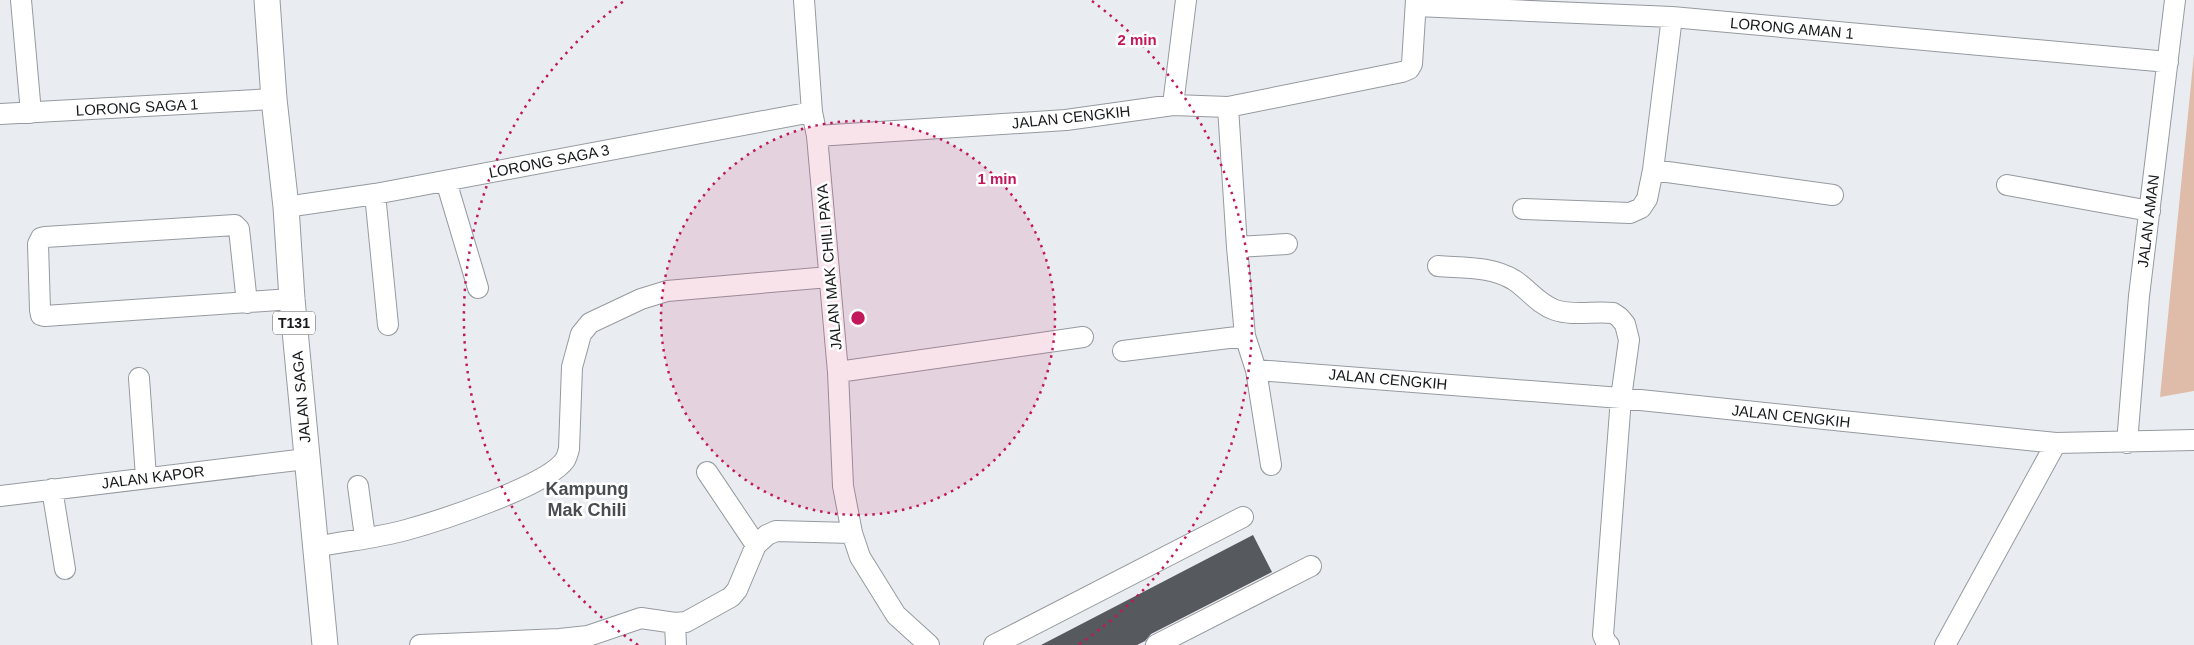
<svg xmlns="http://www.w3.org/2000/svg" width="2194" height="645" viewBox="0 0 2194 645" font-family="Helvetica,sans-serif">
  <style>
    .green { fill: #dfbcaa }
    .building { fill: #56595e }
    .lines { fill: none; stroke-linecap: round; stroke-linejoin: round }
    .minor-casing { stroke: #969a9f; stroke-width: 22 }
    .major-casing { stroke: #969a9f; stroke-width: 27 }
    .minor { stroke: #fff; stroke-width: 20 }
    .major { stroke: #fff; stroke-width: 25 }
    .ring { fill: none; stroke: #c2185b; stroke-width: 2.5; stroke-dasharray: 2.5 5 }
    .labels { text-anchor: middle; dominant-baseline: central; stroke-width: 5; stroke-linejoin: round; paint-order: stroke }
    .shield { fill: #fff; stroke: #5c5d5f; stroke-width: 1 }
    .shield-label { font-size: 14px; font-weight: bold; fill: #16181a }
    .street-label { font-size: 15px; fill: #16181a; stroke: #fff }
    .quarter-label { font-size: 18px; font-weight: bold; fill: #494d51; stroke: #fff }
    .centre { fill: #c2185b; stroke: #fff; stroke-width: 2.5 }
    .ring-label { font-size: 15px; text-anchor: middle; font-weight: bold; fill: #c2185b; stroke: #fff; stroke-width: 5; stroke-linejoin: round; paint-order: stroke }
  </style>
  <rect width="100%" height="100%" fill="#e9edf2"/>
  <path class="green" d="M2194,54v337l-34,6z"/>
  <path class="building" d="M1253,535l19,37 -121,62 -6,7 -8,4h-96z"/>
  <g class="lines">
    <g class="minor-casing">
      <path id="minor" d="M21,0l10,113
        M804,0l8,112 5,24 21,236 5,114 9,47 8,24 36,58 33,30
        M1416,6l256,11 496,45
        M1173,105l13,-105
        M1228,107l174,-35 7,-3 3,-5 4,-64
        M0,114l274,-15
        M817,136l249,-16 107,-15 55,2 9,140 8,89 11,34 365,28 435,45 138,-3
        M1653,170l180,25
        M446,181l32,107
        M2007,185l143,26
        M375,194l13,131
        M286,207l89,-13 437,-82
        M1523,209l107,4 11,-5 6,-9 6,-29 19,-153
        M1237,247l50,-3
        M1438,266c25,2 53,0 76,14 14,9 24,24 41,30 17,6 39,1 58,3l6,4 6,7 4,16 -8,58 -18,237 3,7 3,3
        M247,303l-8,-74 -4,-4 -190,12 -4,1 -3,6 2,66 1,5 4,1 247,-17
        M1123,351l122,-15
        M1256,370l15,95
        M838,372l245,-35
        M139,378l7,99
        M2127,443l12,-147 36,-296
        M707,472l49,73
        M358,486l7,51
        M52,489l13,80
        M0,496l306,-37
        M316,547c29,-6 61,-9 90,-17 33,-9 141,-44 159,-70 2,-3 3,-8 4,-11l3,-82 9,-33 9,-11 51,-24 26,-8 162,-14
        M675,623l1,22
        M420,645l140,-6 28,-3 53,-18 34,5 11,-1 45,-25 6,-7 19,-45 11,-10 9,-4 76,2
        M994,645l249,-128
        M1156,645l155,-79
        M1945,645l111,-202"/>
    </g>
    <g class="major-casing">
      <path id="major" d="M267,0l7,99 12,108 6,92 33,346"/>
    </g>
    <use href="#minor" class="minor"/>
    <use href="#major" class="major"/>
  </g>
  <circle cx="858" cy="318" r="197" fill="#c2185b" fill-opacity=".12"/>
  <g class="ring">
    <circle cx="858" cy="318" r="197"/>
    <path d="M638 645A394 394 0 0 1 624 1M1092 1A394 394 0 0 1 1078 645"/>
  </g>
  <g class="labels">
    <rect class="shield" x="273" y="311.5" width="42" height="23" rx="4"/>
    <g class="shield-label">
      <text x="294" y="323">T131</text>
    </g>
    <g class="street-label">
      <text transform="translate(1792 28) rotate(5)">LORONG AMAN 1</text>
      <text transform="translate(137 107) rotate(-3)">LORONG SAGA 1</text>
      <text transform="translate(1071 117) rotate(-6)">JALAN CENGKIH</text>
      <text transform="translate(549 161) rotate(-11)">LORONG SAGA 3</text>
      <text transform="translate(2148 221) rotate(-83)">JALAN AMAN</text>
      <text transform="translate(829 267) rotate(-95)">JALAN MAK CHILI PAYA</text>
      <text transform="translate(1388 379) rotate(5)">JALAN CENGKIH</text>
      <text transform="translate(301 397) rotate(-95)">JALAN SAGA</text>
      <text transform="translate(1791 416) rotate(6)">JALAN CENGKIH</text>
      <text transform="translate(153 477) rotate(-7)">JALAN KAPOR</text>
    </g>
    <g class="quarter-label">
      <text x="587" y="489">Kampung<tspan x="587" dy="21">Mak Chili</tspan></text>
    </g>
  </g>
  <circle cx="858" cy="318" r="8" class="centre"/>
  <g class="ring-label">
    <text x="1137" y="45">2 min</text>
    <text x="997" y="184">1 min</text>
  </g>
</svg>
